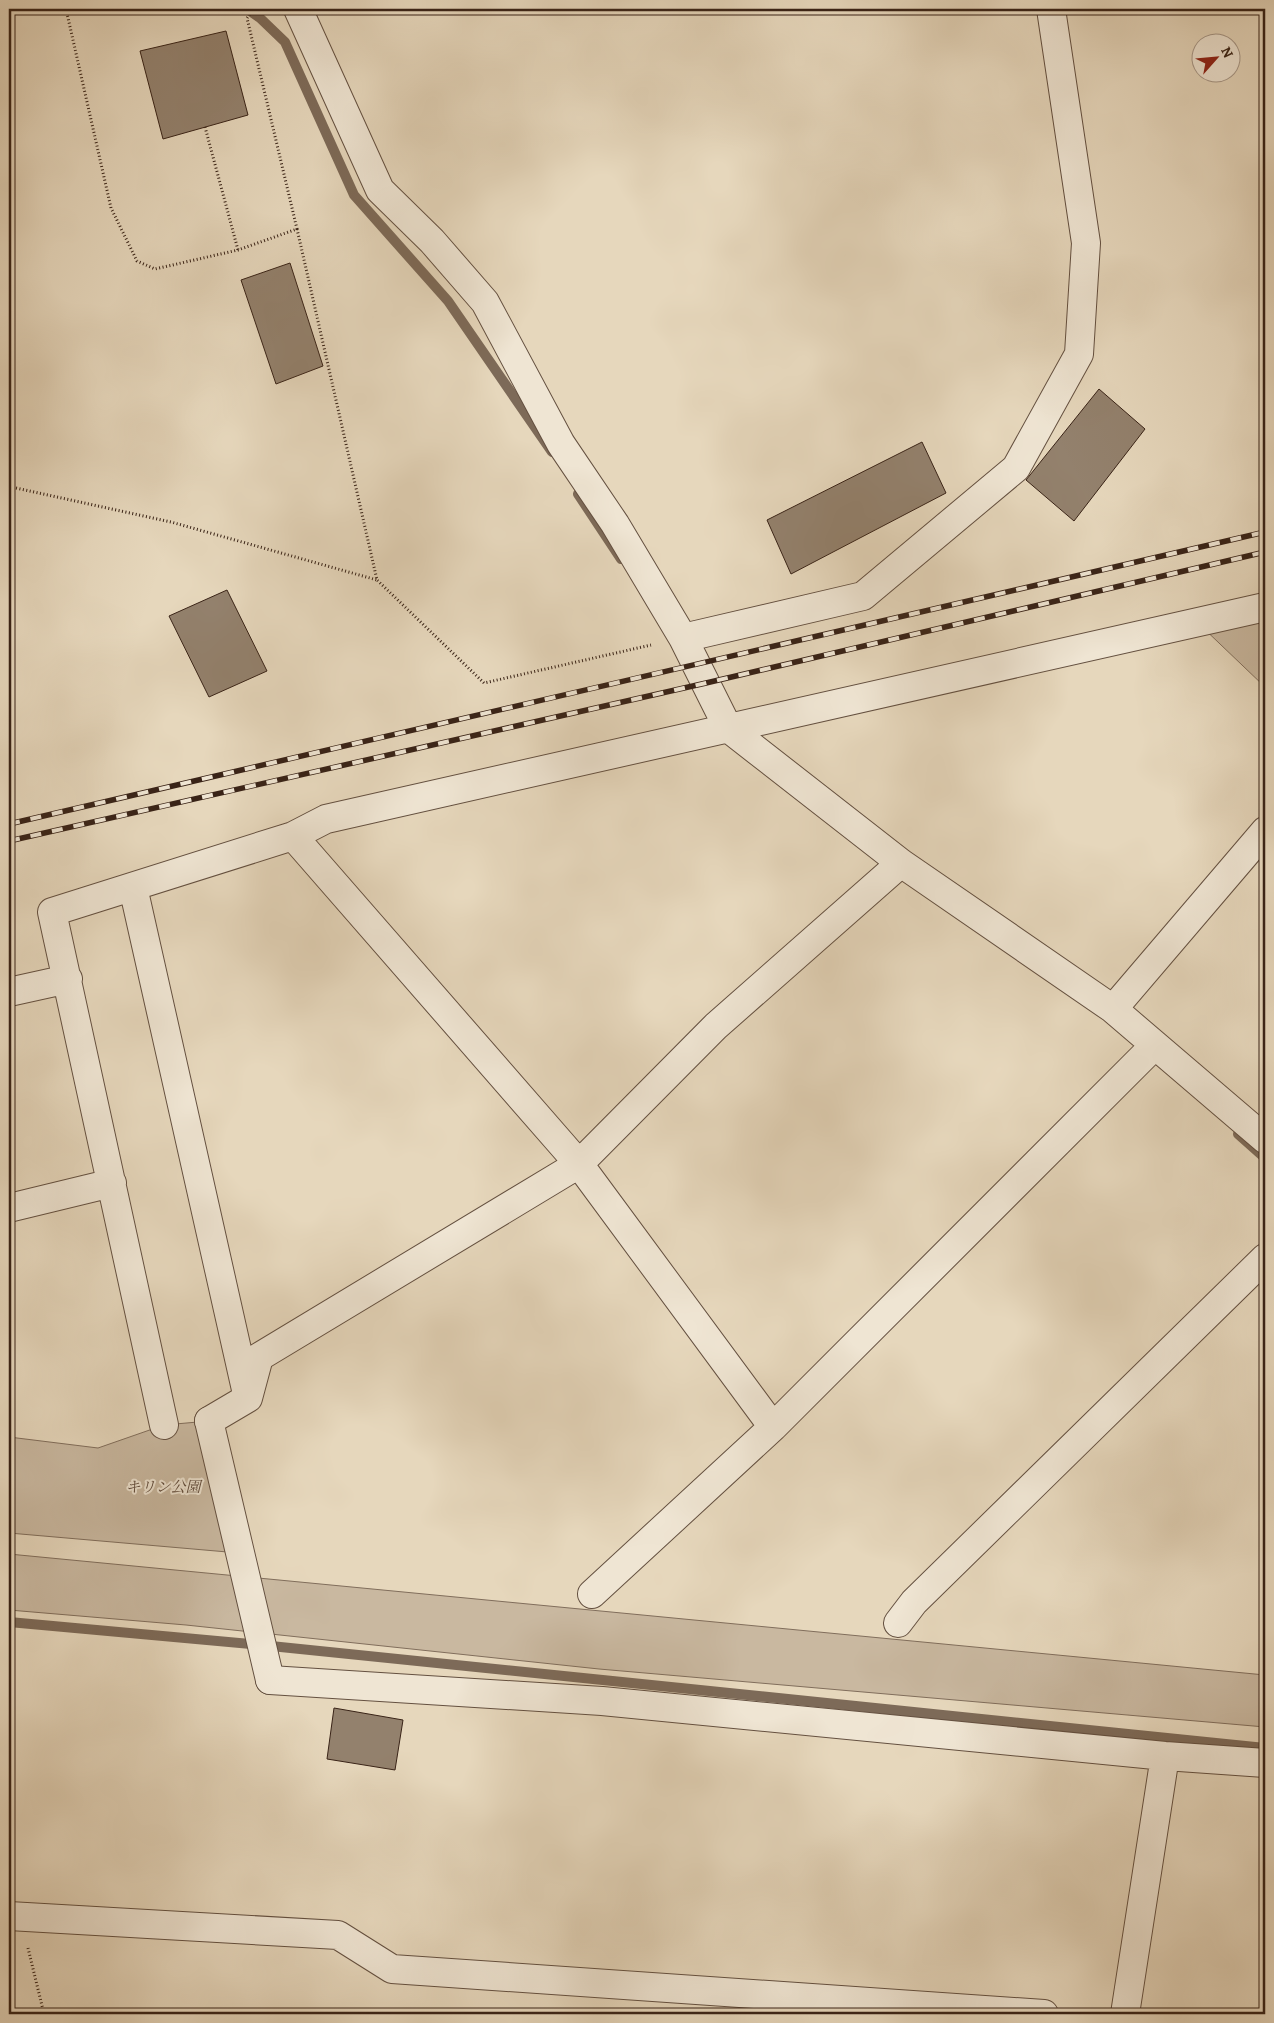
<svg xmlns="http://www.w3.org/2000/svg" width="1274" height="2023" viewBox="0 0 1274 2023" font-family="Alegreya,'Noto Serif JP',serif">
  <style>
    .green { fill: #c9b8a0; stroke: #816e5c }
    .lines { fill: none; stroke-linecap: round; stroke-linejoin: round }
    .stream { stroke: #7d6a58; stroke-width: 10 }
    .building { fill: #93816d; stroke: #392317 }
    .minor-casing { stroke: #645040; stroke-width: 30 }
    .tertiary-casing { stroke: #645040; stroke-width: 30 }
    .path { stroke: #392317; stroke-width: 3; stroke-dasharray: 1 2.5; stroke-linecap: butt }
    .minor { stroke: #efe5d3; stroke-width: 28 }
    .tertiary { stroke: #efe5d3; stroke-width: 28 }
    .rail-casing { stroke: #392317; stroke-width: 5.5 }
    .rail { stroke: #efe5d3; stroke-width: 4; stroke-dasharray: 11; stroke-linecap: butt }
    .labels { text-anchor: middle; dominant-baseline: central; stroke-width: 4; stroke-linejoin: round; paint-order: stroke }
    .park-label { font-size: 15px; font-style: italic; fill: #5d4839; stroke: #efe5d3 }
  </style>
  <rect width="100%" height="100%" fill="#e6d7bc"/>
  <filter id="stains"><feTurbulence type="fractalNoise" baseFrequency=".004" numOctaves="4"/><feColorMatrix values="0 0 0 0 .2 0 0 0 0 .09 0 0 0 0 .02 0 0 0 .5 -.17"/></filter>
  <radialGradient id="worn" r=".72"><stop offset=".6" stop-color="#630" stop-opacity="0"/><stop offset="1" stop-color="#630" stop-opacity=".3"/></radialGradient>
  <path class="green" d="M1265,607v80l-68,-65z
    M209,1421l30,132 -230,-20v-96l89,11 66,-23z
    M9,1554l1256,121v52l-666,-58 -413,-44 -177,-15z"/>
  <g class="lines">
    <path class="stream" d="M247,9l13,9 25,24 69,153 94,106 104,151
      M578,494l43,65
      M1238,1134l27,24
      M9,1622l252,23 1004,103"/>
  </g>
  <path class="building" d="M226,31l22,84 -85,24 -23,-88z
    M290,263l33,103 -47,18 -35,-104z
    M1099,389l46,40 -71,92 -48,-41z
    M922,442l24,51 -155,81 -24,-54z
    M227,590l40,81 -58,26 -40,-81z
    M334,1708l69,12 -8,50 -68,-11z"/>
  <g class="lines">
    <g class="minor-casing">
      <path id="minor" d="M298,9l82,181 52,51 53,61 76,142 54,80 68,114 45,90 173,135 212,146 152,130
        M683,638l180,-42 153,-128 63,-114 7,-111 -35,-234
        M293,836l33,-17 939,-212
        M133,887l114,507
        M9,992l59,-13
        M1113,1009l152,-178
        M9,1208l103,-25
        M209,1421l39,-23 11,-41 320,-193 137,-138 185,-163
        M164,1425l-112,-513 241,-76 286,328 194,263
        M592,1594l181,-167 381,-381
        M898,1623l16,-21 351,-344
        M270,1680l332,21 563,55 100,7
        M9,1916l329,19 54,34 652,45
        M1125,2014l40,-258"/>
    </g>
    <g class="tertiary-casing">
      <path id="tertiary" d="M209,1421l61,259"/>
    </g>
    <path class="path" d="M66,9l45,199 26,53 18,8 83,-19 59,-21 -50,-211 6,-9
      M205,127l33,123
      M297,229l80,351 107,103 167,-38
      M16,488l155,34 206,58
      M28,1948l16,66"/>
    <use href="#minor" class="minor"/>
    <use href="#tertiary" class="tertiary"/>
    <g class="rail-casing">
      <path id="rail" d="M9,824l1256,-292
        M9,841l697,-158 559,-131"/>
    </g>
    <use href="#rail" class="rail"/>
  </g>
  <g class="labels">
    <g class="park-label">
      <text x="163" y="1487">キリン公園</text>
    </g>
  </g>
  <rect width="1274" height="2023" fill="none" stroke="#e6d7bc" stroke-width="30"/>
  <rect x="10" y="10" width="1254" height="2003" fill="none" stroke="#392317" stroke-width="2.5"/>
  <rect x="15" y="15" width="1244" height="1993" fill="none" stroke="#392317"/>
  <g transform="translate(1216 58) rotate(63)"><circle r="24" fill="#efe5d3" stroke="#a69788"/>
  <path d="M0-4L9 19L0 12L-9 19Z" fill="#8f2418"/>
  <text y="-8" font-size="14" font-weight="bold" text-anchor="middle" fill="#392317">N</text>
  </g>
  <rect width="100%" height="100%" filter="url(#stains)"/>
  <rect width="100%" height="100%" fill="url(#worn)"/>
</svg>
